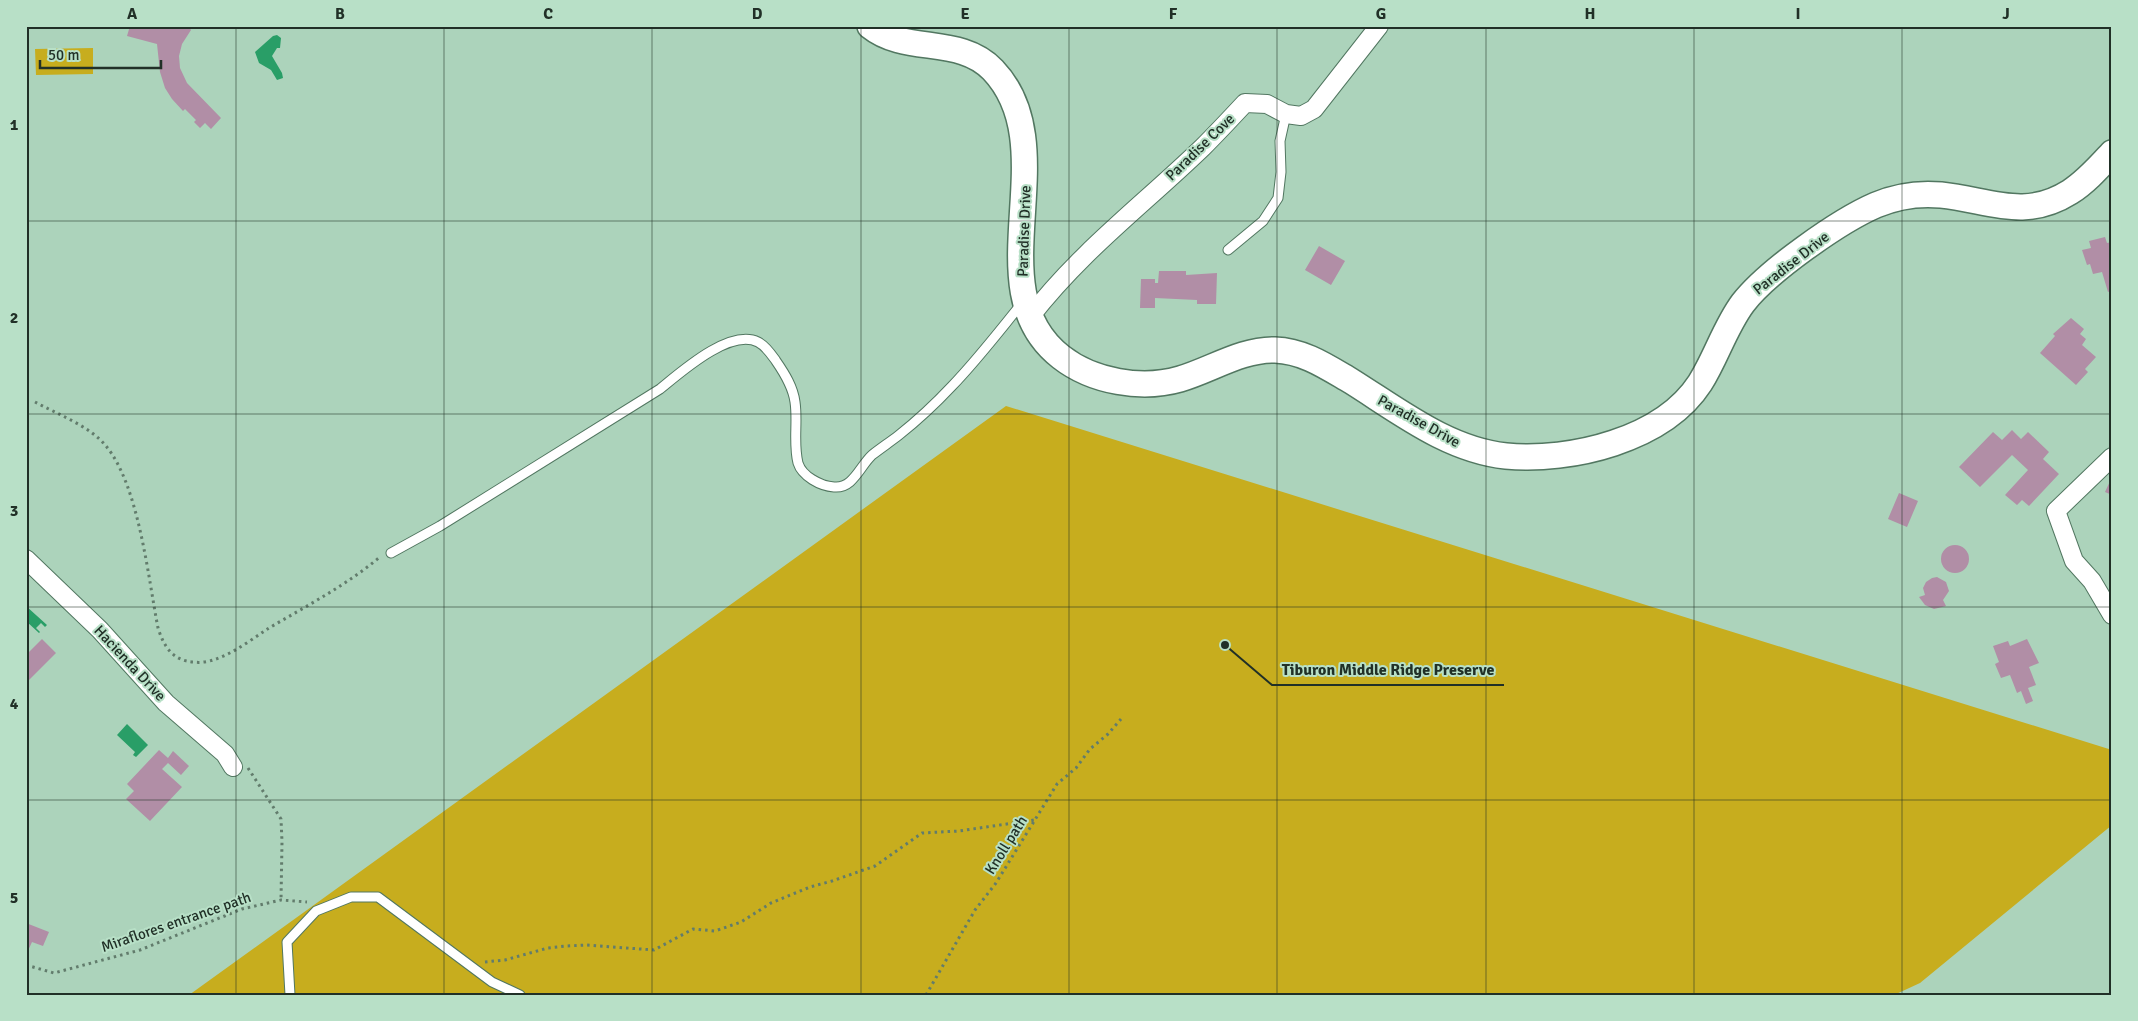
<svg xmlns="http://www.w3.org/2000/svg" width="2138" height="1021" viewBox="0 0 2138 1021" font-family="Signika,sans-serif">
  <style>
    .green { fill: #c7ad1e }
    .water { fill: #299e67 }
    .building { fill: #b18ea6 }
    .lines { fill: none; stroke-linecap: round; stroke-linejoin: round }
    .lane-casing { stroke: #527761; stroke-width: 11 }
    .street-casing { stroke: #527761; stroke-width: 20 }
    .secondary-casing { stroke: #527761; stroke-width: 28 }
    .path { stroke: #627c6c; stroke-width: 3; stroke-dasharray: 2.5 4; stroke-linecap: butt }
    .lane { stroke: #fff; stroke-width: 9 }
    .street { stroke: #fff; stroke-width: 18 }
    .secondary { stroke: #fff; stroke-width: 25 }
    .grid { fill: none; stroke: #213027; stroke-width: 1; stroke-opacity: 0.55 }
    .labels { text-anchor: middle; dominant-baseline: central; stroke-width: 4; stroke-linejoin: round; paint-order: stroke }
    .street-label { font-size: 15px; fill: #213027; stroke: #b8e0c7 }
    .leader { fill: none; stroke: #213027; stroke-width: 2 }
    .callout-dot { fill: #213027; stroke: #b8e0c7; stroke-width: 2 }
    .callout-label { font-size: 16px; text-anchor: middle; font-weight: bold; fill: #213027; stroke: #b8e0c7; stroke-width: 4; stroke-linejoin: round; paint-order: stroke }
    .neatline { fill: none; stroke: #213027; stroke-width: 2 }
    .grid-label { font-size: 16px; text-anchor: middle; font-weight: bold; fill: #213027 }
  </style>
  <rect width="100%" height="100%" fill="#acd3bb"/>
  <path class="green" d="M93,48v26l-57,1 -1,-26z
    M1006,406l1106,344v75l-192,158 -26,12h-1705z"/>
  <path class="water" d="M277,35l4,3 -1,10h-3l-5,8 10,17 1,5 -6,2 -6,-10 -12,-7 -4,-11 18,-16z
    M26,606l21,19 -2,2 -4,-4 -5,5 4,4 -1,1 -13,-12z
    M127,724l21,21 -12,12 -3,-2 2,-3 -18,-17z"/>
  <path class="building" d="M130,26h58l3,4 -9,14 -3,12 1,12 7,15 34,35 -10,11 -6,-6 -5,5 -6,-6 2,-2 -11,-11 -2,2 -11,-12 -7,-11 -5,-16 -3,-28 -30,-8z
    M2105,237l2,6 5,-1v48l-4,2 -6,-20 -9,2 -3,-10 -3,1 -5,-15 9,-2 -2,-7z
    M1319,246l26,15 -14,24 -26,-15z
    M1159,271h27v4l31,-2 -1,31h-19v-4l-42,-2v10h-15l1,-29h14v4h3z
    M2071,318l13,11 -4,5 6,5 -4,6 14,12 -11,12 3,3 -12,13 -36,-32 15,-17 -2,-2z
    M2012,430l9,9 7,-7 21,20 -6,7 16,15 -30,32 -7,-6 -5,5 -12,-10 23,-25 -16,-15 -32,32 -21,-20 34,-35 9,8z
    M2112,477v18l-7,-3z
    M1899,493l19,8 -11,26 -19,-8z
    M1941 559a14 14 0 1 1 28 0a14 14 0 1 1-28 0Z
    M1937,577l9,5 3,9 -6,9 3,6 -12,3 -9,-4 -6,-8 6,-2 -2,-7 3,-6 6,-4z
    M42,639l14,14 -30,30v-28z
    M2027,639l12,24 -10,4 7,18 -8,3 5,13 -7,3 -5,-13 -4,2 -7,-18 -9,3 -6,-14 4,-2 -6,-16 15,-5 2,5z
    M159,750l9,8 5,-7 16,15 -8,9 -13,-12 -6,6 20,18 -32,34 -24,-22 8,-8 -7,-7z
    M26,923l23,9 -6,14 -11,-4 -6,13z"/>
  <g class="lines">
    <g class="lane-casing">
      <path id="lane" d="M1228,250l35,-29 15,-23 3,-26 -1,-31 6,-27
        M391,553l49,-27 220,-137c21,-17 70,-61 98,-47 8,4 13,12 18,19 9,13 17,26 19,41 3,20 -2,41 3,61 4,13 22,23 36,24 19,2 26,-21 38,-32 9,-7 18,-13 27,-20 19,-15 37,-32 53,-49 26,-27 48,-56 71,-84
        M290,995l-3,-53 29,-31 35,-14h27l114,85 28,13"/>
    </g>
    <g class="street-casing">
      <path id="street" d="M1030,317c51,-66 114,-113 173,-170 14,-14 28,-29 42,-44l22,1 19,10 15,2 13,-7 65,-83
        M2112,457l-56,54 18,50 18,20 20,34
        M26,559l74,71 66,73 59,51 8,13"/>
    </g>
    <g class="secondary-casing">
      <path id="secondary" d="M870,26c36,29 90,9 123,44 75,79 -20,219 68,287 32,25 81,33 119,22 31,-9 62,-30 95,-29 29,1 52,17 76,31 48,30 97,69 155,75 65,6 157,-16 194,-73 16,-25 25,-56 43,-80 25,-32 96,-82 133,-98 21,-9 43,-12 65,-10 48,5 83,26 129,-3 16,-10 29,-25 42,-39"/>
    </g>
    <path class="path" d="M35,402c22,12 55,24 71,44 33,40 42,131 52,182 6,19 15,33 36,34 5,1 13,0 19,-2 20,-6 39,-21 56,-32 39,-23 78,-43 112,-72
      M248,768l33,51 1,23 -1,58
      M485,962l20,-2 43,-12 19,-2 19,-1 68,5 39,-21 22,2 26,-9 30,-19 39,-16 22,-6 43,-15 47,-33 37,-2 75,-11
      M26,965l28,8 86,-23 102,-41 39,-9 26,2
      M926,995l49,-85 21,-27 61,-99 19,-16 14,-19 18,-15 13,-15"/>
    <use href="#lane" class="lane"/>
    <use href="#street" class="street"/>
    <use href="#secondary" class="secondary"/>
  </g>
  <path class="grid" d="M236,26v969M444,26v969M652,26v969M861,26v969M1069,26v969M1277,26v969M1486,26v969M1694,26v969M1902,26v969M26,221h2086M26,414h2086M26,607h2086M26,800h2086"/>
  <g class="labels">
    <g class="street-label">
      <text transform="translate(1200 147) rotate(-44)">Paradise Cove</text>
      <text transform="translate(1024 231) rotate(-88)">Paradise Drive</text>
      <text transform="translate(1791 263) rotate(-38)">Paradise Drive</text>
      <text transform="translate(1419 421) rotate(29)">Paradise Drive</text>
      <text transform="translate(130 663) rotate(47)">Hacienda Drive</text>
      <text transform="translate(1006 845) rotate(-58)">Knoll path</text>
      <text transform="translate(176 922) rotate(-19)">Miraflores entrance path</text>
    </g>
  </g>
  <path class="leader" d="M1225 645L1272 685H1504"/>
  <circle class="callout-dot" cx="1225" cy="645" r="5"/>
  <g class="callout-label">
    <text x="1388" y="675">Tiburon Middle Ridge Preserve</text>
  </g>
  <rect width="2138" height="1021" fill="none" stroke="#b8e0c7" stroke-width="55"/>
  <path d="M40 60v8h121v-8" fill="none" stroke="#213027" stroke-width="2.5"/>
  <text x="48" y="60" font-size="15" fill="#213027" stroke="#b8e0c7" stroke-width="4" paint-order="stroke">50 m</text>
  <rect x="28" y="28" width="2082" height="966" class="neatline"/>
  <g class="grid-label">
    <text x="132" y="19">A</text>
    <text x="340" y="19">B</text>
    <text x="548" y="19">C</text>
    <text x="757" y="19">D</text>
    <text x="965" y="19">E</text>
    <text x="1173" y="19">F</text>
    <text x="1381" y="19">G</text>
    <text x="1590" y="19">H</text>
    <text x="1798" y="19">I</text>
    <text x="2006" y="19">J</text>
    <text x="14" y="130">1</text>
    <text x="14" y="323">2</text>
    <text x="14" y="516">3</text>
    <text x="14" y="709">4</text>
    <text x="14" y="903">5</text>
  </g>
</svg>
